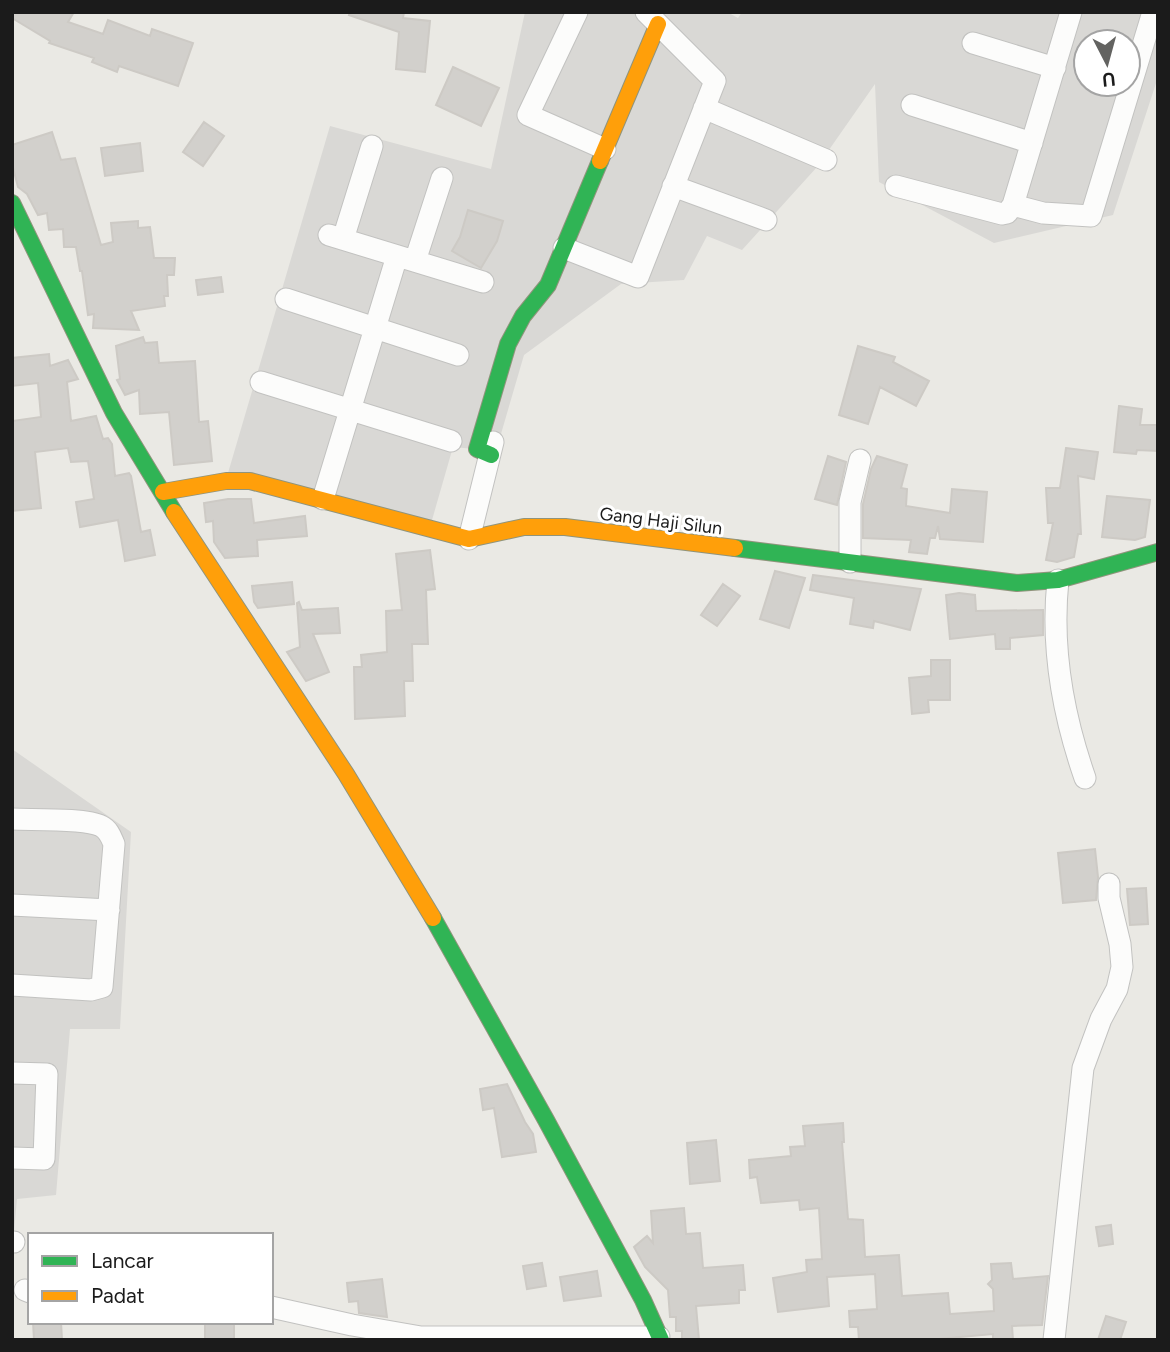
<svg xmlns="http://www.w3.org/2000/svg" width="1170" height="1352" viewBox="0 0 1170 1352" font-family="Figtree,sans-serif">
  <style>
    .residential { fill: #d9d8d5; fill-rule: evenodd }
    .building { fill: #d2d0cc; stroke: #cdcac5; stroke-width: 2 }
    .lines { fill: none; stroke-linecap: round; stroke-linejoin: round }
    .street-casing { stroke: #c2c2c0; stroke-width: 23 }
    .fast-casing { stroke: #90947c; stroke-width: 18 }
    .slow-casing { stroke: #90947c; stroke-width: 18 }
    .street { stroke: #fcfcfb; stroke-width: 21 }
    .fast { stroke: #30b455; stroke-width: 16 }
    .slow { stroke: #ff9f0a; stroke-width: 16 }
    .labels { text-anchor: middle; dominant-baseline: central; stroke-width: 6; stroke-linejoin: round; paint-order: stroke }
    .street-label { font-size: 18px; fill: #1b1b1b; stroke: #fff }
  </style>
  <rect width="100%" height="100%" fill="#eae9e4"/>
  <path class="residential" d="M525,12h202l11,6 4,-6h416v65l-45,138 -119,28 -115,-61 -4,-98 -58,83 -75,83 -35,-14 -23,44 -63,4 -97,71 -28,96 -43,-4 -23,80 -202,-54 102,-347 161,43zM1086,42h42v42h-42z
    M12,749l119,83 -11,197h-50l-14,166 -39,4 -5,54z"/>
  <path class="building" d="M12,12h62l-6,10 35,12 5,-14 42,16 2,-7 41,14 -15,43 -59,-20 -2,6 -25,-10 2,-4 -45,-15 1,-2 -38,-23z
    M350,12h54l-1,6 27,3 -5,51 -29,-3 3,-37 -50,-17z
    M453,67l46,21 -18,38 -45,-21z
    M204,122l20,14 -21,30 -20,-14z
    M52,132l9,28 14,-2 26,87 12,-3 -2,-19 27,-2v7l12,-1 4,31h21l-1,17h-7l1,21h-4l1,10 -34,5 8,19 -46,-2 1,-14 -6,1 -6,-44h-2l-4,-24h-12l-1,-18 -14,1 -2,-17 -9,2 -11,-21 -9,-7 -6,-23v-19z
    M140,143l3,28 -38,5 -4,-28z
    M468,210l35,11 -6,20 -16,27 -29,-17 8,-14z
    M221,277l2,15 -25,3 -2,-15z
    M143,337l2,6 12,-1 2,21 36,-2 4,61 9,-1 4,40 -38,4 -5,-53 -29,2 -1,-24 -14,5 -8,-15 3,-1 -4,-33z
    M858,346l37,11 -2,5 36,19 -13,25 -36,-19 -12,37 -29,-9z
    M49,354l1,12 18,-6 10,19 -11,3 4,39 25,-5 7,23 5,-1 4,6 3,32 14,-3 2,3 10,56 9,-2 5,25 -30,6 -7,-41 -38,7 -4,-25 18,-3 -6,-38 -17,1 -3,-14 -33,4 6,56 -29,3v-90l29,-4 -3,-34 -26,3v-28z
    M1119,406l23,3 -2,16h18v26l-21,-1 -1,4 -22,-2z
    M1066,448l32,4 -4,27 -16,-3 3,58h-3l-4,23 -17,5 -11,-2 7,-37h-5l-2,-35h14z
    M828,456l18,6 -9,43 -22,-6z
    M877,456l30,9 -6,23 6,1 -1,17 44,7 2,-24 35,3 -4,50 -43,-3 -2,-13 -3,12h-5l-3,16 -18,-2 2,-12 -48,-2v-34l8,-35z
    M1107,496l43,4 -5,37 -10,3 -33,-3z
    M228,499h23l3,24 51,-7 2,20 -50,4 1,16 -33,2 -11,-16 -1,-21 -7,1 -2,-19z
    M430,550l5,39 -9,1 2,54h-16l1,37h-9l1,35 -50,3 -1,-52h8l-1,-12 26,-3 -1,-41 16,-1 -6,-56z
    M775,571l30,7 -16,50 -29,-9z
    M813,575l108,14 -11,41 -36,-9 -1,7 -23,-4 4,-26 -44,-8z
    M292,582l2,22 -36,4 -4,-6 -2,-16z
    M723,584l17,12 -23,30 -16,-11z
    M959,593l16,2 1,16 67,-1v25l-33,3v11h-14l-1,-15 -45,5 -4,-44z
    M299,602l3,8 36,-2 2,25 -27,1 16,38 -23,9 -19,-29 13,-5 -3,-44z
    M931,660h19v40h-22l1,12 -17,2 -3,-36 22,-2z
    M1095,849l3,28 -2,23 -33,3 -5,-50z
    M1146,888l2,36 -18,1 -3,-36z
    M507,1084l18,38 8,12 3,18 -34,5 -8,-49 -11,2 -3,-21z
    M843,1123l1,19h-2l6,77 15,1 2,37 34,-2 3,41 46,-3 2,21 44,-3 -1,-22 -5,-5 4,-4 -1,-16 20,-1 2,16 35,-3 -6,49 -30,1 1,14h-20v-6l-66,6h-68l-1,-13h-8l-1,-16 28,-2 -2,-35 -48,3 2,29 -51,6 -5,-34 34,-6 -1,-12 16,-1 -3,-51 -19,2 -1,-10 -38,3 -4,-26 -7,1 -1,-18 42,-4 -1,-9 15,-1 -2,-20z
    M716,1140l4,41 -30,3 -3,-41z
    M684,1208l2,26 14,-1 3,35 40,-3 2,25h-6v13l-43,3 3,34h-17v-9h-6v-14h-6l-2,-27 -23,-23 -11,-20 13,-11 6,7 -2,-32z
    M1111,1225l2,19 -14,2 -3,-19z
    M542,1263l4,23 -19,3 -4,-23z
    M597,1271l4,25 -37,5 -4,-24z
    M382,1279l5,38 -28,-4 -1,-12 -9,1 -2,-19z
    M1106,1316l20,6 -6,18h-22z
    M33,1322h28l1,18h-28z
    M205,1322h29v18h-29z"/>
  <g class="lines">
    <g class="street-casing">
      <path id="street" d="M577,12l-49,103 77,34
        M973,43l82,25
        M912,105l120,38
        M704,108l122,52
        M673,186l93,34
        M896,186l106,28 5,-1 6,-8 30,8 48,3 62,-204
        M1013,205l58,-193
        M329,235l154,47
        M343,239l29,-93
        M564,248l74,29 77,-196 -69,-69
        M415,261l27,-83
        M286,299l172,56
        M261,382l190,59
        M323,499l74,-243
        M469,539l24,-97
        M850,562v-60l10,-42
        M1058,580c-7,66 5,135 27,198
        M12,819c20,1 74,-1 89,7 8,4 10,11 13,18l-12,143 -11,3 -79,-5
        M12,905l97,5
        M12,1073l35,1 -3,85 -32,-1
        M12,1242h2
        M25,1290l5,2
        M271,1307l81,18 69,12h238
        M1054,1340l29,-272 18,-49 16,-30 5,-22 -2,-23 -11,-46v-14"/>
    </g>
    <g class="fast-casing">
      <path id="fast" d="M12,203l102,210 60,99
        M491,455l-14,-6 31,-105 15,-28 25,-31 52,-124
        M735,548l282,35 41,-3 100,-28
        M433,918l113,202 97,180 18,40"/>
    </g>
    <g class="slow-casing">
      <path id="slow" d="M600,161l58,-137
        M163,492l63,-11h24l219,58 55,-12h41l170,21
        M174,512l172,262 87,144"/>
    </g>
    <use href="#street" class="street"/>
    <use href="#fast" class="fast"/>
    <use href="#slow" class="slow"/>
  </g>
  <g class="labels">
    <g class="street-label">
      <text transform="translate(661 521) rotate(7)">Gang Haji Silun</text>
    </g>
  </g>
  <rect width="1170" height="1352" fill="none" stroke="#1b1b1b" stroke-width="28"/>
  <rect x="28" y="1233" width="245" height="91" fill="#ffffff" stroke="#a4a4a4" stroke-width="2"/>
  <rect x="42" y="1256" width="35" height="10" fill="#30b455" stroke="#a4a4a4" stroke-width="2"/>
  <text x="91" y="1268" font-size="21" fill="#1b1b1b">Lancar</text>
  <rect x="42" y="1291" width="35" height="10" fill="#ff9f0a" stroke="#a4a4a4" stroke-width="2"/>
  <text x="91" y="1303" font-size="21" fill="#1b1b1b">Padat</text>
  <g transform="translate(1107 63) rotate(174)"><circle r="33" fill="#ffffff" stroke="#a4a4a4" stroke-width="2"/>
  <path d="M0-5L12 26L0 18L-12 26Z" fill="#636361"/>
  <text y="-10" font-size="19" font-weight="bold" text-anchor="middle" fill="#1b1b1b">U</text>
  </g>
</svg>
